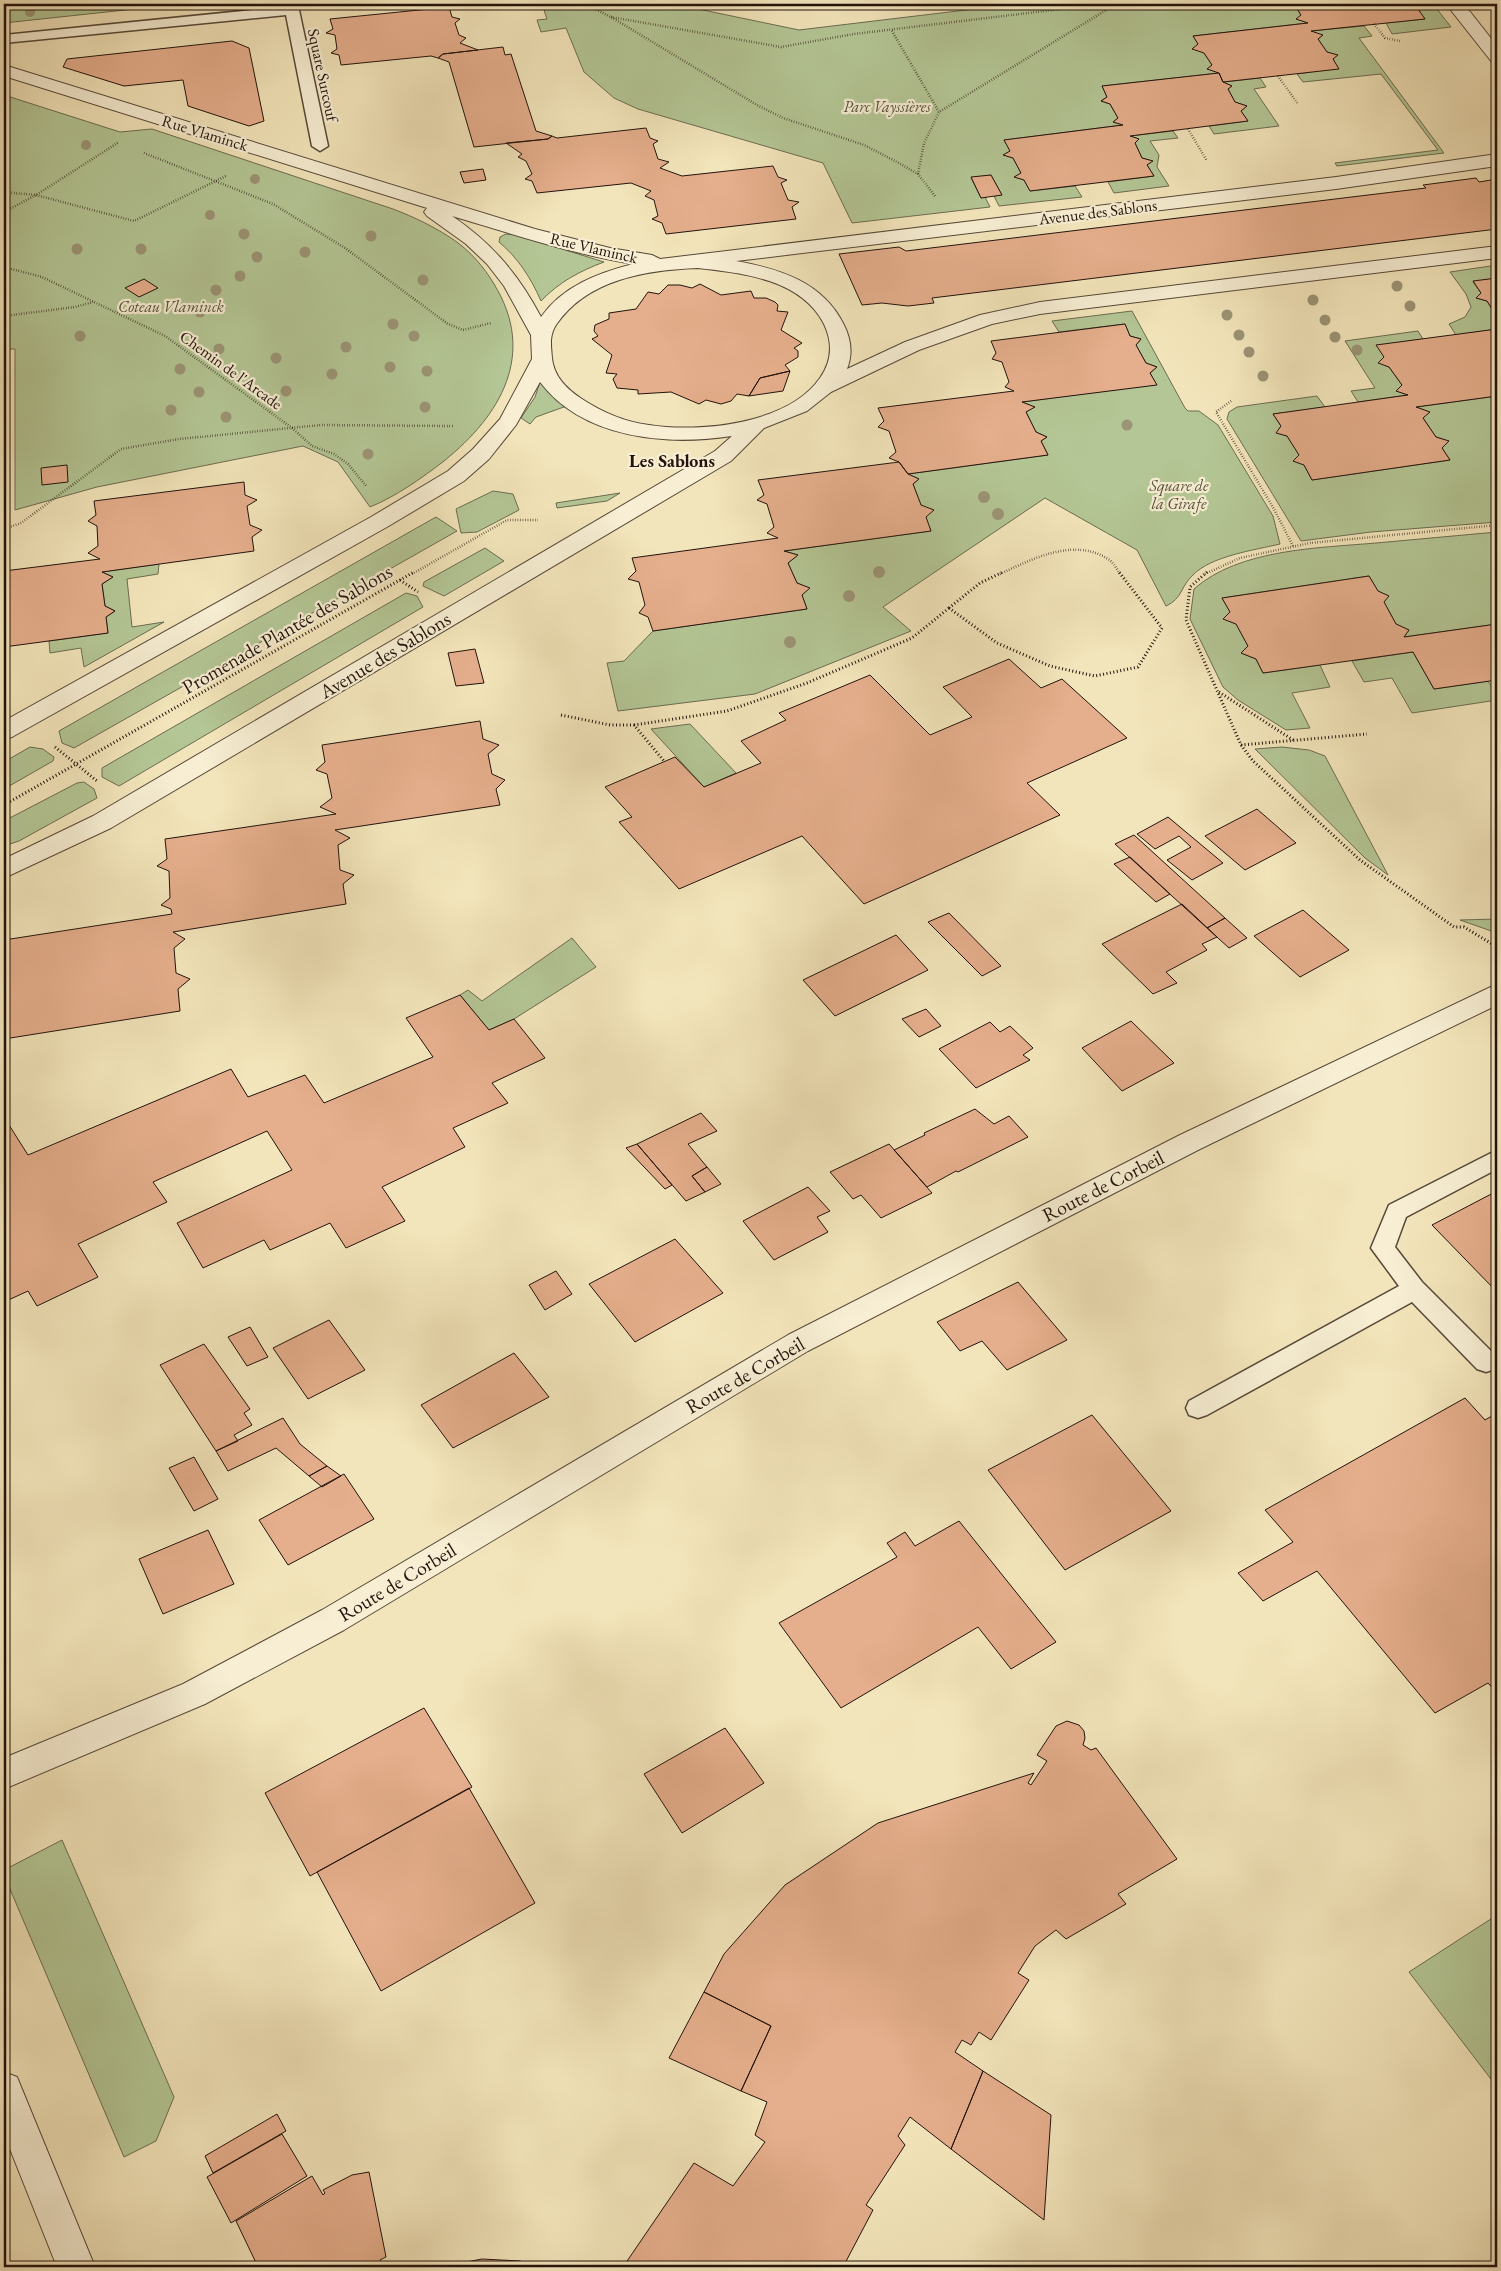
<svg xmlns="http://www.w3.org/2000/svg" width="1501" height="2271" viewBox="0 0 1501 2271" font-family="'EB Garamond',serif">
  <style>
    .green { fill: #b4c695; stroke: #6b6c50 }
    .building { fill: #e5ae8c; stroke: #22130c }
    .lines { fill: none; stroke-linecap: round; stroke-linejoin: round }
    .service-casing { stroke: #564838; stroke-width: 3 }
    .minor-casing { stroke: #564838; stroke-width: 2 }
    .path-far1 { stroke: #22130c; stroke-width: 2.5; stroke-dasharray: 0.5 2; stroke-linecap: butt }
    .path { stroke: #22130c; stroke-width: 3; stroke-dasharray: 1 2.5; stroke-linecap: butt }
    .service { fill: #f7eed3; fill-rule: evenodd }
    .minor { fill: #f7eed3; fill-rule: evenodd }
    .tree { fill: #9c9475 }
    .labels { text-anchor: middle; dominant-baseline: central; stroke-width: 4.5; stroke-linejoin: round; paint-order: stroke }
    .far-street-label { font-size: 16px; fill: #22130c; stroke: #f7eed3 }
    .far-park-label { font-size: 16px; font-style: italic; fill: #55523c; stroke: #f7eed3 }
    .far-neighbourhood-label { font-size: 18px; font-weight: bold; fill: #22130c; stroke: #f7eed3 }
    .street-label { font-size: 20px; fill: #22130c; stroke: #f7eed3 }
  </style>
  <rect width="100%" height="100%" fill="#f3e5bb"/>
  <filter id="stains"><feTurbulence type="fractalNoise" baseFrequency=".004" numOctaves="4"/><feColorMatrix values="0 0 0 0 .2 0 0 0 0 .09 0 0 0 0 .02 0 0 0 .5 -.17"/></filter>
  <radialGradient id="worn" r=".72"><stop offset=".6" stop-color="#630" stop-opacity="0"/><stop offset="1" stop-color="#630" stop-opacity=".3"/></radialGradient>
  <path class="green" d="M4,4h177l-177,19z
    M542,4h132l125,26 217,-26h278l7,11 -4,4 11,4 -115,13 19,29 -4,4 11,4 -117,13 5,11 -6,4 9,3 8,14 -5,4 10,3 -119,15 6,11 -6,4 9,3 8,15 -6,4 9,3 6,11 45,-5 7,11 -83,9 -5,-10 8,-1 -11,-20 -20,3 10,20 4,-1 5,10 -138,16 -29,-60 -185,-54 -24,-11 -30,-26 -18,-44 -25,4 -4,-12 10,-1z
    M1417,4h16l18,23 -59,7 -6,-11 39,-4 -7,-10 6,-4z
    M1364,26l8,10 -13,2 85,115 -107,13 -2,-3 103,-13 -57,-76 -78,8 -6,-8 41,-6 -5,-9 4,-4 -10,-3 -9,-13 4,-3 -11,-5z
    M1260,78l6,9 -12,2 25,37 -65,8 -5,-8 39,-5 -7,-10 6,-5 -12,-4 -7,-13 4,-3 -9,-4z
    M4,95l116,37 32,-3 241,80c21,8 42,18 61,31 16,11 30,27 40,44 43,70 7,131 -50,177 -22,17 -49,36 -74,46l-32,-45 -35,-16 -206,41 -82,23v-161h-11z
    M1173,131l5,7 -28,3 9,14 -2,12 12,19 -55,7 -6,-11 46,-6 -7,-11 5,-4 -10,-3 -7,-15 4,-4 -9,-3z
    M506,234l11,1 87,27c-24,9 -45,20 -63,39 -10,-23 -23,-43 -42,-59l1,-5z
    M1497,265v13l-24,4 8,11 -5,5 11,3 10,16 -5,8 5,2v2l-41,6 -7,-11 16,-7 6,-10 -5,-13 -16,-22z
    M1132,311l53,97 3,3h11l19,14 55,91 7,28c-25,6 -69,12 -87,31 -13,12 -10,23 -27,31l-29,-56 -92,-52 -162,109 28,24 -156,63 -137,17 -11,-48 17,-2 29,-30 154,-22 -5,-14 7,-7 -12,-5 -9,-20 10,-8 -14,-4 147,-20 -18,-47 6,-5 -11,-5 140,-19 -7,-14 6,-4 -11,-5 -10,-20 8,-5 -12,-5 134,-18 -6,-11 7,-6 -11,-4 -10,-18 5,-6 -11,-3 -5,-12 -66,8 -7,-11z
    M1418,331l5,8 -39,18 -5,5 10,5 13,18 -6,6 12,4 -50,7 -7,-11 24,-3 -30,-47z
    M544,381l6,12 14,14 -28,10 -6,7 -9,-6 14,-21 5,-15z
    M1317,396l8,11 -52,7 8,12 -4,7 10,3 12,19 -6,6 11,4 8,15 138,-20 -8,-12 7,-7 -13,-4 -13,-19 6,-6 -13,-5 81,-11v126l-126,10 -70,9 -74,-122 2,-7 8,-5z
    M493,491l20,3 6,16 -42,22 -16,1 -5,-24z
    M620,493l-13,8 -50,7 -1,-5z
    M436,517l21,14 -383,217 -12,-5 -3,-12z
    M1497,532v92l-93,13 5,-7 -13,-6 -12,-22 4,-6 -10,-5 -9,-15 -147,22 8,14 -6,7 12,5 12,22 -7,7 15,6 7,14 57,-8 10,22 -38,6 18,35 -24,2 -48,-30 -15,-13 -33,-68 4,-30c45,-40 124,-41 182,-46 40,-4 81,-7 121,-11z
    M485,548l19,13 -60,35 -21,-10 1,-4z
    M159,564l-1,10 -31,5 5,48 32,-5 -80,45 -3,-19 -31,5 -1,-12 59,-8 -2,-16 9,-6 -10,-5 -3,-22 11,-7 -11,-5z
    M406,593l11,3 6,11 -304,179 -17,-9v-9z
    M1413,652l21,37 54,-8 9,14v5l-85,13 -20,-35 -28,4 -12,-21z
    M690,724l46,49 -32,14 -53,-58z
    M30,747l13,2 11,8 -1,4 -49,28v-27z
    M1282,747l27,3 16,6 63,119 -23,-17 -110,-109z
    M84,782l10,7 3,9 -78,43 -15,5v-25l73,-38z
    M1497,919v14l-37,-13z
    M572,938l24,29 -82,52 -25,11 -29,-35 8,-5 14,11z
    M62,1840l112,257 -18,44 -32,16 -120,-282v-5z
    M1497,1915v172l-88,-115z"/>
  <path class="building" d="M1294,4h123l7,1 -6,4 7,10 -114,12 12,4 -5,4 9,13 11,3 -5,4 6,10 -116,13 -4,-9 -12,-4 5,-4 -8,-12 -12,-4 6,-5 -5,-8 115,-13 -12,-4 5,-4z
    M449,7l3,10 8,2 -5,4 4,12 7,3 -6,5 18,7 -35,4 -5,4 -7,-2 -90,9 -2,-10 -8,-2 6,-4 -2,-14 -9,-2 7,-4 -3,-10z
    M232,41l17,7 15,73 -15,5 -61,-20 -5,-26 -59,6 -61,-19 4,-8z
    M503,47l2,8 6,-1 25,77 16,5 -4,3 -74,8 -25,-85 -11,-4 5,-4z
    M1219,73l4,9 9,4 -4,3 7,13 12,4 -6,5 7,10 -118,15 9,3 -4,4 7,15 11,3 -6,4 7,11 -124,15 -6,-11 -10,-3 7,-4 -8,-15 -10,-3 7,-4 -6,-11 119,-15 -10,-3 5,-4 -8,-14 -9,-3 6,-4 -5,-11z
    M646,128l4,10 8,3 -5,3 5,15 11,3 -9,6 22,8 91,-10 5,11 9,3 -6,3 7,17 11,2 -7,5 4,12 -130,15 -4,-11 -10,-4 6,-3 -4,-16 -9,-4 6,-5 -20,-8 -94,10 -5,-12 -7,-2 7,-5 -6,-13 -8,-4 4,-3 -16,-11 42,-4 4,-3 5,2z
    M483,169l3,11 -22,3 -4,-11z
    M991,175l11,20 -21,3 -10,-21z
    M1476,178l3,4 18,-3v50l-565,69 2,5 -26,3 -26,-3 -20,2 -23,-51 60,-7 7,4 520,-63 -3,-3z
    M1497,278v39l-10,-16 -11,-3 5,-5 -8,-12z
    M144,279l14,9 -19,9 -14,-9z
    M700,284l21,11 30,-4 3,7h12l9,4 3,3 -1,6 11,1 -7,18 21,13 -8,5 4,3v6l-13,8 5,6 -30,7 -11,18 -12,-2 -6,7 -10,3 -15,-4 -7,4 -28,-12 -33,2v-4l-21,-2 -4,-9 4,-5 -11,-1 6,-18 -20,-16 6,-3 -4,-5 1,-6 14,-6v-6l27,-4 12,-17 11,2 9,-9h12l12,3z
    M1125,324l5,12 11,3 -5,6 10,18 11,4 -7,6 7,12 -135,17 13,5 -9,5 10,20 11,5 -6,4 7,14 -140,19 -9,-12 -10,-4 7,-6 -7,-21 -11,-4 6,-6 -6,-13 136,-17 -9,-4 4,-5 -7,-20 -10,-3 4,-6 -5,-12z
    M1497,329v67l-81,11 14,5 -7,6 13,19 13,4 -7,7 8,12 -138,20 -8,-15 -11,-4 6,-6 -12,-19 -11,-3 5,-7 -8,-12 135,-19 -12,-4 6,-6 -13,-18 -11,-4 6,-6 -8,-12z
    M790,371l-7,20 -34,5 11,-18z
    M899,462l9,12 11,5 -6,5 8,21 13,5 -8,7 5,14 -147,20 14,4 -10,8 9,20 13,5 -8,7 5,14 -154,22 -5,-14 -9,-4 6,-8 -6,-23 -11,-3 8,-8 -4,-13 146,-20 -11,-5 7,-6 -7,-23 -10,-4 7,-5 -6,-15z
    M67,465l1,17 -26,3 -1,-17z
    M244,482l1,13 12,5 -10,6 3,19 12,5 -10,7 2,14 -152,21 11,5 -11,7 3,22 10,5 -9,6 2,16 -104,14v-76l96,-12 -12,-6 10,-7 -1,-20 -9,-5 8,-6 -2,-14z
    M1369,576l9,15 11,5 -5,6 12,22 13,6 -5,7 93,-13v56l-63,9 -21,-37 -150,21 -7,-14 -15,-6 7,-7 -12,-22 -13,-5 7,-7 -8,-14z
    M475,649l9,34 -28,3 -8,-33z
    M1009,659l32,29 21,-9 65,59 -100,45 33,32 -196,89 -62,-68 -123,53 -60,-67 13,-5 -27,-30 70,-30 29,30 57,-24 -20,-22 45,-21 -7,-7 91,-38 60,60 42,-18 -29,-30z
    M480,721l3,18 16,6 -11,9 4,20 13,6 -9,9 4,16 -165,25 15,8 -12,7 2,25 14,5 -11,9 3,20 -173,28 12,7 -11,9 2,25 14,6 -12,10 2,22 -176,28v-99l168,-26 -1,-5 -10,-4 9,-7 -1,-27 -12,-5 10,-7 -2,-20 171,-25 -16,-7 12,-9 -5,-24 -11,-4 9,-8 -3,-17z
    M1257,809l39,34 -51,27 -40,-34z
    M1168,817l55,46 -31,17 -25,-20 24,-13 -12,-11 -24,13 -18,-15z
    M1134,835l91,83 -18,10 -92,-84z
    M1130,857l40,37 -14,8 -42,-38z
    M1182,904l35,33 -15,7 5,6 -41,22 11,11 -24,11 -51,-50z
    M1303,910l46,40 -49,27 -46,-41z
    M949,913l52,53 -19,10 -54,-54z
    M1225,918l22,20 -18,10 -22,-20z
    M896,935l32,35 -93,46 -32,-36z
    M460,995l29,35 25,-11 31,39 -53,25 16,20 -55,25 12,19 -83,40 23,34 -59,27 -16,-25 -60,27 -6,-10 -61,28 -26,-45 115,-53 -25,-39 -114,51 14,20 -89,42 20,33 -61,29 -9,-15 -24,11v-174l5,-3 19,30 203,-86 17,28 57,-22 19,28 109,-46 -27,-39z
    M926,1009l15,17 -22,11 -17,-18z
    M1131,1021l43,42 -52,28 -40,-43z
    M990,1022l10,10 10,-6 23,22 -10,7 7,5 -54,28 -37,-39z
    M975,1109l19,15 15,-8 19,21 -70,35 -2,-1 -29,16 -33,-37 31,-15 -1,-2z
    M701,1113l16,18 -29,13 19,23 -15,9 13,16 -19,9 -49,-57z
    M637,1144l35,41 -7,4 -39,-41z
    M889,1144l43,49 -51,25 -20,-23 -8,4 -23,-27z
    M707,1167l14,17 -16,8 -13,-16z
    M808,1187l22,24 -13,6 11,15 -54,28 -31,-39z
    M1497,1191v101l-65,-67z
    M675,1239l48,54 -88,49 -46,-58z
    M556,1271l16,23 -27,16 -16,-25z
    M1018,1282l49,58 -60,30 -25,-29 -22,10 -23,-29z
    M329,1320l36,50 -57,29 -35,-51z
    M250,1327l18,30 -21,9 -19,-29z
    M204,1344l46,65 -6,4 8,12 -18,10 4,6 -22,10 -56,-86z
    M514,1353l35,44 -96,51 -32,-43z
    M1465,1398l20,22 12,-7v280l-9,-10 -53,30 -118,-142 -54,30 -25,-28 55,-31 -28,-32z
    M1092,1415l79,96 -106,59 -77,-100z
    M283,1418l17,26 27,22 -18,10 -33,-28 -48,23 -12,-20z
    M194,1457l24,42 -24,12 -25,-43z
    M327,1466l14,10 -19,11 -13,-11z
    M344,1474l30,45 -86,46 -29,-45z
    M959,1521l97,121 -45,27 -33,-42 -137,81 -62,-85 118,-66 -10,-14 18,-11 10,14z
    M208,1530l26,54 -71,30 -24,-55z
    M424,1708l48,79 -162,89 -45,-83z
    M1067,1721l12,4 5,6 1,7 -2,7 8,5 5,-2 81,111 -59,35 8,10 -60,35 -10,-9 -21,16 -17,27 11,7 -38,60 -12,-8 -8,13 -9,-5 -7,12 28,19 -32,78 -41,-32 -12,19 7,9 -39,60 7,5 -30,57h-220l71,-104 39,23 32,-44 -10,-7 12,-33 -26,-11 30,-65 -67,-34 20,-38 61,-69 93,-62 156,-50 -6,10 3,2 16,-24 -10,-6 19,-29z
    M725,1728l39,55 -82,50 -38,-59z
    M469,1788l66,115 -154,88 -64,-119z
    M704,1992l67,34 -30,65 -72,-33z
    M983,2071l68,44 -7,105 -93,-71z
    M277,2114l9,17 -73,42 -8,-17z
    M282,2134l25,42 -76,47 -24,-46z
    M369,2172l17,85 -6,3 4,7h-126l-22,-46 76,-45 11,19 2,-2 -2,-3 29,-15z
    M482,2259l38,2 19,6h-99z"/>
  <g class="lines">
    <g class="service-casing">
      <path id="service" d="M292,6l7,4 29,136 -8,5 -8,-5 -26,-131 -282,28v-8z
        M1497,1150v19l-91,48 -11,30 27,35 73,73 2,5 -2,9 -9,3 -9,-3 -65,-67 -205,113 -9,3 -9,-3 -3,-7 3,-7 210,-115 -28,-38 18,-43z"/>
    </g>
    <g class="minor-casing">
      <path id="minor" d="M1446,4h18l33,42v16l-6,-1z
        M4,65l531,164 75,19 42,7 8,4 676,-82 161,-23v12l-161,23 -600,72c44,8 87,21 108,64 7,14 9,29 3,44l58,-27 75,-27 60,-13 457,-56v12l-457,56 -48,10 -73,26 -88,42 -24,19 -43,17 -33,33 -620,367 -107,50v-19l89,-43 622,-365 17,-15c-65,10 -149,3 -192,-54l-24,43 -27,34 -25,22 -77,46 -375,210 -8,2v-18l367,-204 77,-46 25,-22 27,-30 32,-60 -1,-24 -27,-49 -17,-22 -21,-20 -39,-28 -3,-4 3,-4 -423,-132zM452,216c60,18 120,38 181,48 -35,9 -70,22 -92,53 -22,-42 -49,-74 -89,-101zM698,268c44,5 103,11 126,56 9,19 8,37 -4,54 -32,46 -120,55 -171,47 -24,-3 -47,-13 -67,-26 -15,-10 -28,-22 -30,-41 -1,-12 -3,-22 4,-33 31,-46 91,-55 142,-57z
        M1497,984v21l-297,144 -392,202 -464,279 -139,74 -201,85v-31l179,-74 139,-74 466,-275 392,-200z
        M4,2072l13,5 78,190h-38l-53,-133z"/>
    </g>
    <path class="path-far1" d="M585,4l26,13 146,88 26,13 81,27 33,17 21,12 17,22
      M611,17l170,30 73,-13 249,-30
      M1374,24l11,14 15,3
      M892,31l47,81
      M1278,76l20,28
      M1188,129l19,32
      M144,153l129,51 72,44 103,76 15,6 28,-7
      M918,174l6,-31 15,-31 177,-108
      M4,192l32,3 98,26 92,-45
      M4,212l32,-17 83,-53
      M4,267l38,10 123,59 127,92 20,18 22,8 14,10 19,23
      M4,316l71,-9 18,-5
      M1231,401l-15,11 58,97 19,37
      M4,529l17,-6 100,-74 58,-10 142,-14 133,1
      M412,574l95,-54h31
      M1000,574c32,-15 74,-37 108,-15 5,3 9,10 12,15
      M1205,574l35,-16 70,-15 187,-18"/>
    <path class="path" d="M1207,572l-17,15 -4,33 55,125 12,16 107,99 94,67h10l33,20
      M400,580l18,12
      M949,608l48,35 53,23 45,10 43,-9 24,-39 -43,-56
      M949,608l31,-25 23,-11
      M1219,692l74,48
      M561,715l49,10h24l30,36
      M634,725l93,-14 80,-28 105,-45 37,-30
      M1241,745l126,-11
      M55,747l42,34
      M4,805l410,-233"/>
    <use href="#service" class="service"/>
    <use href="#minor" class="minor"/>
  </g>
  <g class="tree">
    <circle cx="30" cy="12" r="5"/>
    <circle cx="86" cy="145" r="5"/>
    <circle cx="255" cy="179" r="5"/>
    <circle cx="210" cy="215" r="5"/>
    <circle cx="244" cy="234" r="5.5"/>
    <circle cx="371" cy="236" r="5.5"/>
    <circle cx="77" cy="249" r="5.5"/>
    <circle cx="141" cy="249" r="5.5"/>
    <circle cx="305" cy="252" r="5.5"/>
    <circle cx="257" cy="257" r="5.5"/>
    <circle cx="240" cy="276" r="5.5"/>
    <circle cx="423" cy="280" r="5.5"/>
    <circle cx="1397" cy="286" r="5.5"/>
    <circle cx="216" cy="290" r="5.5"/>
    <circle cx="1313" cy="300" r="5.5"/>
    <circle cx="1410" cy="306" r="5.5"/>
    <circle cx="200" cy="312" r="5.5"/>
    <circle cx="1227" cy="315" r="5.5"/>
    <circle cx="1325" cy="320" r="5.5"/>
    <circle cx="393" cy="324" r="5.5"/>
    <circle cx="1239" cy="335" r="5.5"/>
    <circle cx="80" cy="336" r="5.5"/>
    <circle cx="414" cy="336" r="5.5"/>
    <circle cx="1335" cy="337" r="5.5"/>
    <circle cx="346" cy="347" r="5.5"/>
    <circle cx="219" cy="349" r="5.5"/>
    <circle cx="1357" cy="350" r="5.5"/>
    <circle cx="1249" cy="352" r="5.5"/>
    <circle cx="276" cy="358" r="5.5"/>
    <circle cx="390" cy="367" r="5.5"/>
    <circle cx="180" cy="369" r="5.5"/>
    <circle cx="427" cy="371" r="5.5"/>
    <circle cx="332" cy="374" r="5.5"/>
    <circle cx="1263" cy="376" r="5.5"/>
    <circle cx="286" cy="391" r="5.5"/>
    <circle cx="199" cy="392" r="5.5"/>
    <circle cx="425" cy="407" r="5.5"/>
    <circle cx="171" cy="410" r="5.5"/>
    <circle cx="226" cy="417" r="5.5"/>
    <circle cx="1127" cy="425" r="5.5"/>
    <circle cx="368" cy="454" r="5.5"/>
    <circle cx="984" cy="497" r="6"/>
    <circle cx="998" cy="514" r="6"/>
    <circle cx="879" cy="572" r="6"/>
    <circle cx="849" cy="596" r="6"/>
    <circle cx="790" cy="642" r="6"/>
  </g>
  <g class="labels">
    <g class="far-street-label">
      <text transform="translate(323 75) rotate(78)">Square Surcouf</text>
      <text transform="translate(205 133) rotate(17)">Rue Vlaminck</text>
      <text transform="translate(1098 212) rotate(-7)">Avenue des Sablons</text>
      <text transform="translate(594 248) rotate(13)">Rue Vlaminck</text>
      <text transform="translate(231 370) rotate(36)">Chemin de l'Arcade</text>
    </g>
    <g class="far-park-label">
      <text x="887" y="106">Parc Vayssières</text>
      <text x="171" y="306">Coteau Vlaminck</text>
      <text x="1179" y="485">Square de<tspan x="1179" dy="18">la Girafe</tspan></text>
    </g>
    <g class="far-neighbourhood-label">
      <text x="672" y="460">Les Sablons</text>
    </g>
    <g class="street-label">
      <text transform="translate(287 629) rotate(-30)">Promenade Plantée des Sablons</text>
      <text transform="translate(385 655) rotate(-31)">Avenue des Sablons</text>
      <text transform="translate(1103 1186) rotate(-27)">Route de Corbeil</text>
      <text transform="translate(745 1375) rotate(-30)">Route de Corbeil</text>
      <text transform="translate(397 1582) rotate(-31)">Route de Corbeil</text>
    </g>
  </g>
  <rect width="1501" height="2271" fill="none" stroke="#f3e5bb" stroke-width="20"/>
  <rect x="5" y="5" width="1491" height="2261" fill="none" stroke="#22130c" stroke-width="2.5"/>
  <rect x="10" y="10" width="1481" height="2251" fill="none" stroke="#22130c"/>
  <rect width="100%" height="100%" filter="url(#stains)"/>
  <rect width="100%" height="100%" fill="url(#worn)"/>
</svg>
